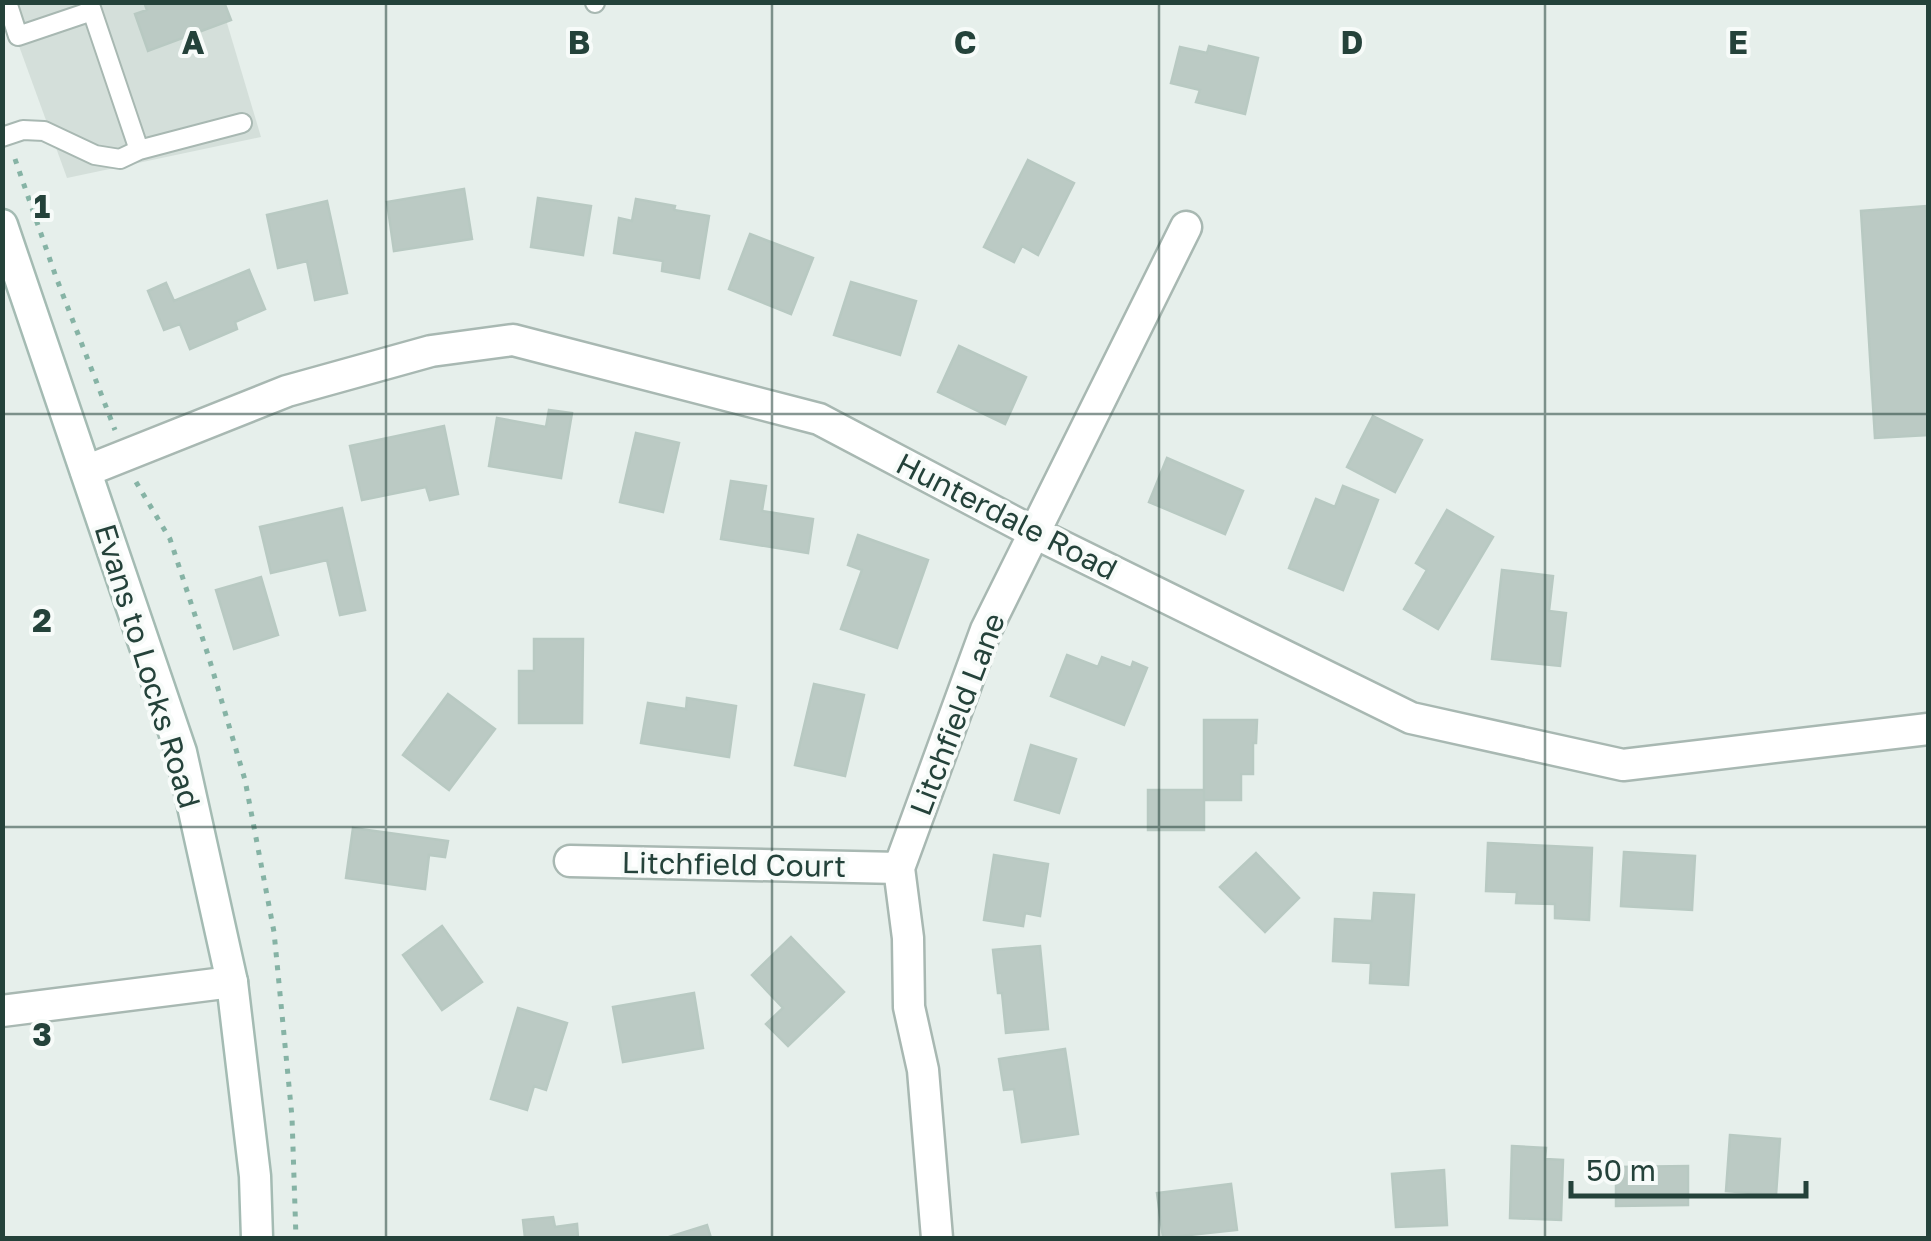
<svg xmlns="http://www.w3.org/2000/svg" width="1931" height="1241" viewBox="0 0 1931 1241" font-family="'Golos Text',sans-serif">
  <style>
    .built { fill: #d4dfda }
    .building { fill: #bbcac4; stroke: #b8c9c2; stroke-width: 2.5 }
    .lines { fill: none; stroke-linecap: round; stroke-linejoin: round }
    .lane-casing { stroke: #a8b8b2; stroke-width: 22 }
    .street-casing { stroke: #a8b8b2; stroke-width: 35 }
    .secondary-casing { stroke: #a4bbb3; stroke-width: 35 }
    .path { stroke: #86b3a5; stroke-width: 5; stroke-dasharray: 5 8; stroke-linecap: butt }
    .lane { stroke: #fff; stroke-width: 18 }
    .street { stroke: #fff; stroke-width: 30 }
    .secondary { stroke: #fff; stroke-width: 30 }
    .grid { fill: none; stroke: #24423a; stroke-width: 2.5; stroke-opacity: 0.55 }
    .labels { text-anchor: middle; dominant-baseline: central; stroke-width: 8; stroke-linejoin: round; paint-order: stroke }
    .street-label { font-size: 30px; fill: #24423a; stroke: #f7fbf9 }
    .grid-label { font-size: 32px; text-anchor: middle; font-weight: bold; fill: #24423a; stroke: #f7fbf9; stroke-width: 8; stroke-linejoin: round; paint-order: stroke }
  </style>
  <rect width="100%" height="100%" fill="#e6efeb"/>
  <path class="built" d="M3,2l218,1 40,134 -194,41z"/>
  <path class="building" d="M144,2h80l7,18 -83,31 -13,-37 12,-4z
    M1209,46l49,12 -13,56 -49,-12 4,-12 -29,-7 9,-36 27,6z
    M1028,160l46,23 -36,72 -16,-9 -8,16 -30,-15z
    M464,189l8,50 -78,12 -7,-49z
    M538,198l53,8 -8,49 -52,-8z
    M636,199l39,7 -1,4 35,6 -10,62 -37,-7 1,-10 -49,-8 5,-35 13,3z
    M327,201l20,92 -32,7 -8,-39 -29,7 -11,-53z
    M1926,206l2,23v206l-53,3 -14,-227z
    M750,234l63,24 -22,56 -62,-25z
    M249,270l16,39 -30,13 2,7 -47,20 -10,-25 -16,6 -16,-39 18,-8 8,18z
    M851,282l65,19 -16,54 -66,-20z
    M959,346l67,31 -21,47 -67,-32z
    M549,410l23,3 -11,65 -72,-12 8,-48 49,9z
    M1373,416l49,24 -27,52 -48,-25z
    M444,426l14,68 -28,6 -4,-13 -64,13 -12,-54z
    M636,433l43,10 -16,69 -43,-10z
    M1167,458l76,33 -18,43 -76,-32z
    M731,481l35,5 -4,25 51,8 -5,34 -87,-14z
    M1343,486l35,14 -35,90 -54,-22 27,-69 19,8z
    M342,508l23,102 -25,5 -13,-55 -56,13 -11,-46z
    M1447,510l46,27 -55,92 -34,-20 23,-39 -11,-7z
    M858,535l70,25 -31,88 -56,-19 21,-59 -14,-5z
    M1502,570l51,6 -4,35 17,2 -6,53 -68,-7z
    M261,577l17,58 -44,14 -18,-59z
    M534,639h49l-1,84h-63v-52h15z
    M1067,655l31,12 4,-10 29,11 2,-6 14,6 -23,57 -73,-29z
    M814,684l50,11 -19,81 -50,-11z
    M448,694l47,35 -46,61 -46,-35z
    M687,698l49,8 -7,51 -88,-14 7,-40 38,6z
    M1204,720h53l-1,23h-3v31h-12v26h-37z
    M1031,745l45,14 -17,54 -44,-13z
    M1148,790h56v40h-56z
    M353,828l95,13 -3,16 -16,-2 -4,34 -79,-11z
    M1488,843l104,5 -3,72 -34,-2v-14l-39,-1 1,-11 -31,-1z
    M1624,852l71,4 -3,54 -71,-4z
    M1256,853l43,45 -34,34 -45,-45z
    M994,855l54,9 -8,52 -15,-3 -2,13 -39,-6z
    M1374,893l40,2 -6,90 -38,-2 1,-20 -38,-2 2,-42 37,2z
    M442,926l40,56 -40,28 -39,-55z
    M791,937l53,55 -56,54 -22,-22 17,-16 -31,-33z
    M1040,946l8,83 -42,4 -4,-40h-4l-5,-43z
    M694,993l9,55 -80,14 -10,-55z
    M518,1008l49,15 -21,67 -12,-4 -7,24 -36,-11z
    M1065,1049l13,85 -56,8 -8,-53 -10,1 -5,-31z
    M1730,1135l50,4 -4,56 -50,-4z
    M1512,1146l34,2 -1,11 18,1 -2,60 -51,-2z
    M1688,1166v39l-72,1v-39z
    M1444,1170l3,55 -51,2 -4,-53z
    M1231,1184l6,46 -74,8 -6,-45z
    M553,1217l2,10 22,-3 1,14h-53l-2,-18z
    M707,1225l4,13h-45z"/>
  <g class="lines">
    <g class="lane-casing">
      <path id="lane" d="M7,2l11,34 74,-25
        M595,2v1
        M2,137l21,-7 21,1 51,24 25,4 19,-9 -50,-148
        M139,150l103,-27"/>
    </g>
    <g class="street-casing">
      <path id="street" d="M86,471l201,-80 144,-40 82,-11 306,79 216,114 376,185 212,47 305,-36
        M570,861l329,7
        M2,1011l230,-29
        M937,1238l-14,-168 -14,-63 -1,-69 -9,-70 87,-238 200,-403"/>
    </g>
    <g class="secondary-casing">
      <path id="secondary" d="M2,225l179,527 51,230 23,194 2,62"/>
    </g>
    <path class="path" d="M15,159l41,118 59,153
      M136,482l34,57 39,119 36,122 29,152 18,185 4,121"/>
    <use href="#lane" class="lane"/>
    <use href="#street" class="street"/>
    <use href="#secondary" class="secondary"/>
  </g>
  <path class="grid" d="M386,2v1236M772,2v1236M1159,2v1236M1545,2v1236M2,414h1926M2,827h1926"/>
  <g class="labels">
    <g class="street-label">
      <text transform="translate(1007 516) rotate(27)">Hunterdale Road</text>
      <text transform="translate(148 666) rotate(73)">Evans to Locks Road</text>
      <text transform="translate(957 714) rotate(-69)">Litchfield Lane</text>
      <text transform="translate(734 864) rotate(1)">Litchfield Court</text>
    </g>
  </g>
  <g class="grid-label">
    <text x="193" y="54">A</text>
    <text x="579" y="54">B</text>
    <text x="965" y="54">C</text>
    <text x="1352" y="54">D</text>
    <text x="1738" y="54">E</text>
    <text x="42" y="218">1</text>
    <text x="42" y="632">2</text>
    <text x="42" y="1046">3</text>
  </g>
  <rect width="1931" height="1241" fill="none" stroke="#24423a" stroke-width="10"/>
  <path d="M1571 1181v15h235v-15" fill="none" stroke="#24423a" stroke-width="5"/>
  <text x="1586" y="1181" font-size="30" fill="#24423a" stroke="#f7fbf9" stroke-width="8" paint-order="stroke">50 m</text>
</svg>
